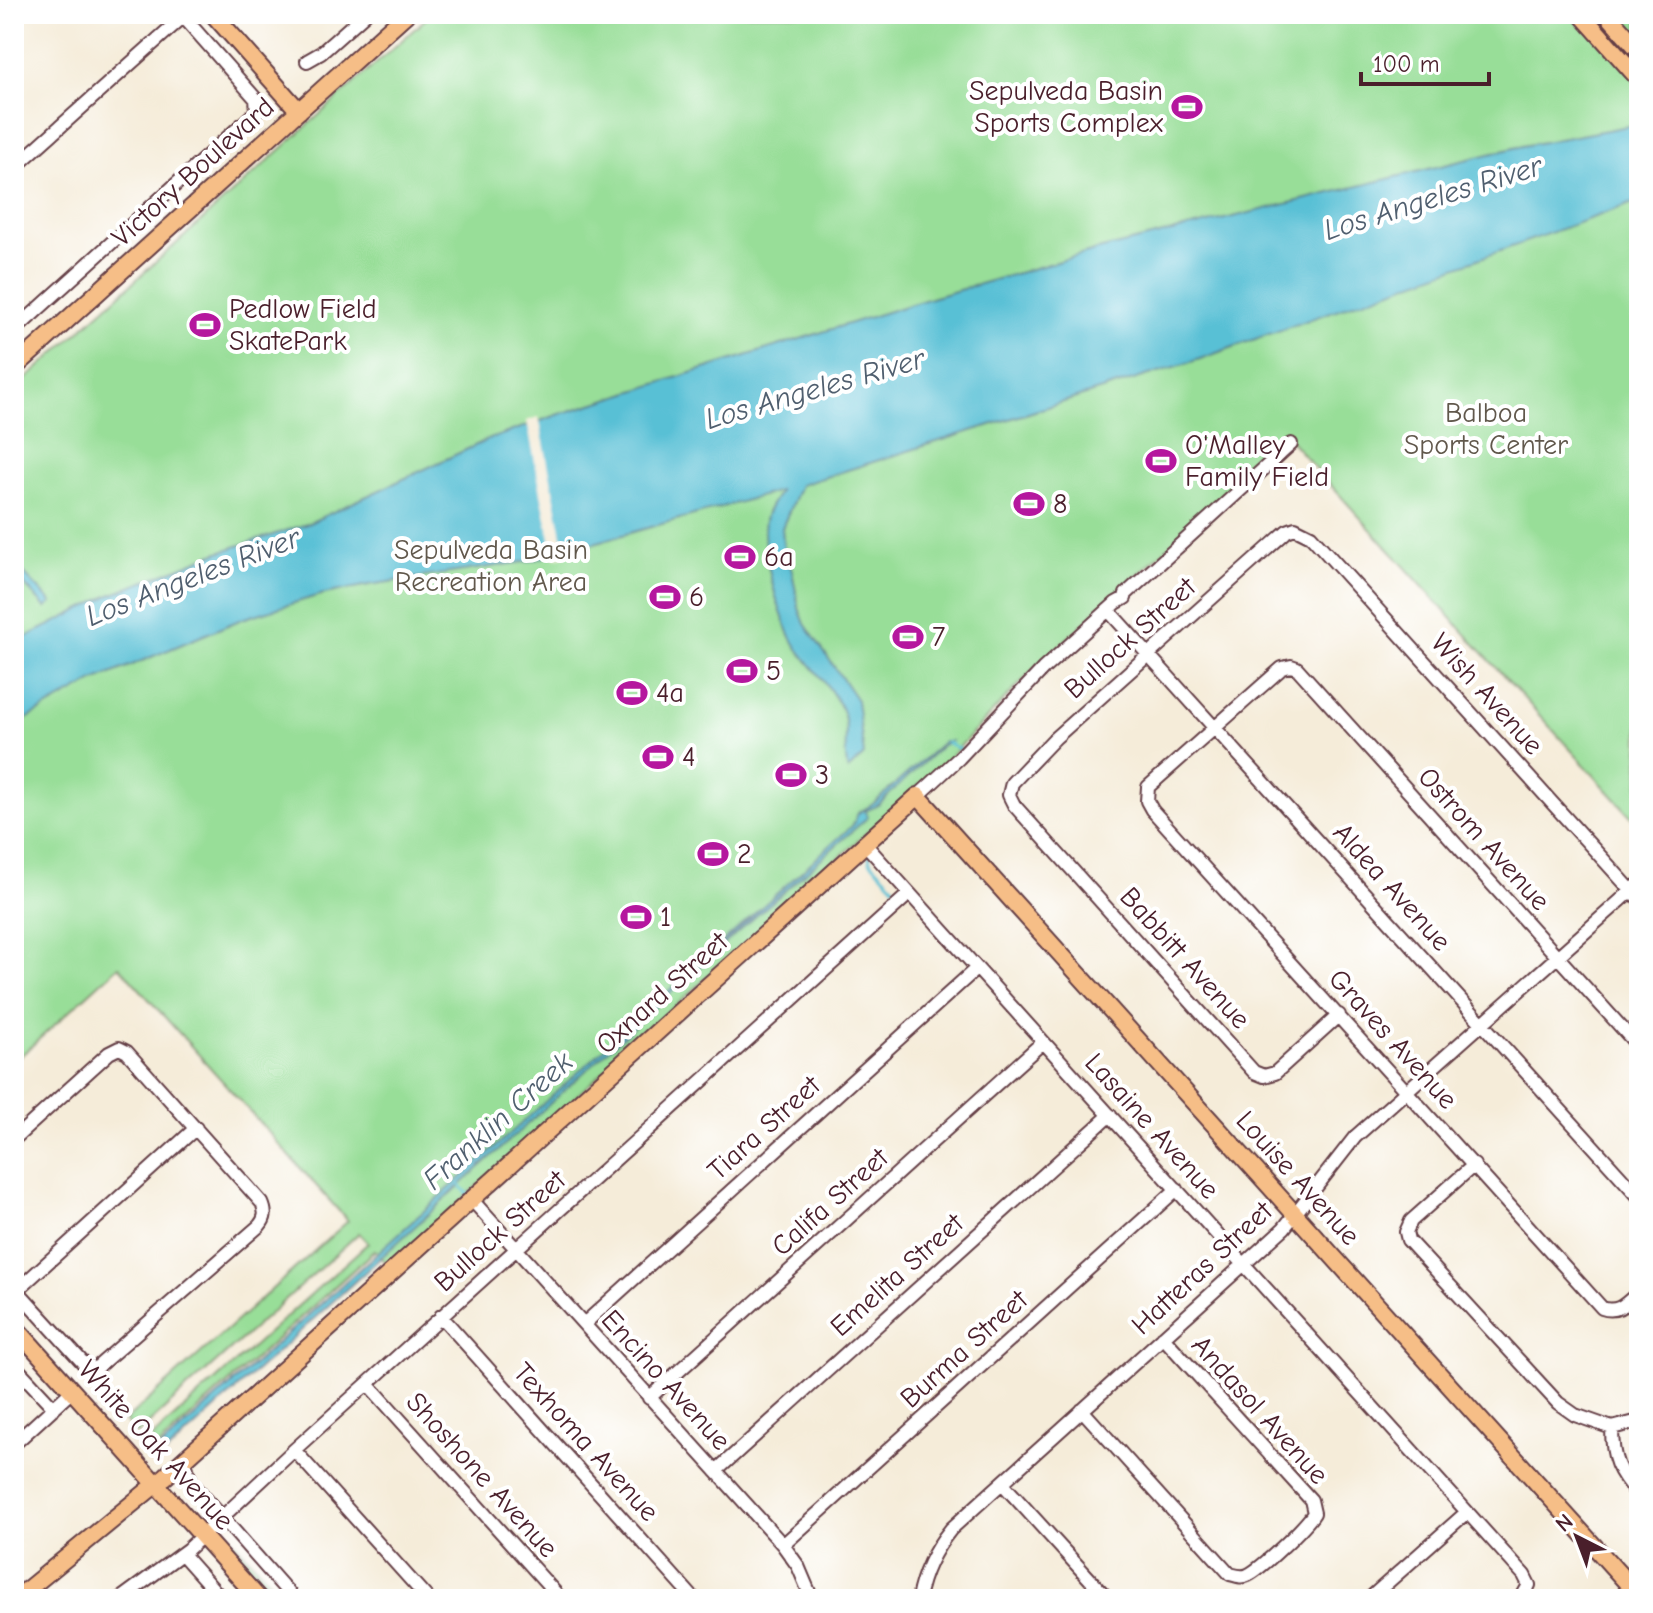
<svg xmlns="http://www.w3.org/2000/svg" width="1653" height="1613" viewBox="0 0 1653 1613" font-family="'Comic Neue',sans-serif">
  <style>
    .green { fill: #98de98; stroke: #717e62; stroke-width: 2 }
    .water { fill: #58c0d5; stroke: #517080; stroke-width: 2 }
    .pier { fill: #f5ecd9 }
    .lines { fill: none; stroke-linecap: round; stroke-linejoin: round }
    .stream { stroke: #58c0d5; stroke-width: 3 }
    .minor-casing { stroke: #643e45; stroke-width: 16 }
    .major-casing { stroke: #643e45; stroke-width: 20 }
    .minor { stroke: #fff; stroke-width: 12 }
    .major { stroke: #f6be87; stroke-width: 16 }
    .labels { text-anchor: middle; dominant-baseline: central; stroke-width: 8; stroke-linejoin: round; paint-order: stroke }
    .poi-label { font-size: 28px; fill: #4a1f2b; stroke: #fff; text-anchor: start }
    .street-label { font-size: 28px; fill: #4a1f2b; stroke: #fff }
    .park-label { font-size: 28px; fill: #61584c; stroke: #fff }
    .water-label { font-size: 30px; font-style: italic; fill: #505f6f; stroke: #fff }
  </style>
  <rect width="100%" height="100%" fill="#fff"/>
  <filter id="ink" filterUnits="userSpaceOnUse"><feTurbulence type="fractalNoise" baseFrequency=".0125" numOctaves="2"/><feDisplacementMap in="SourceGraphic" scale="16" xChannelSelector="R" yChannelSelector="G"/><feConvolveMatrix kernelMatrix="1 2 1 2 8 2 1 2 1" color-interpolation-filters="sRGB"/></filter>
  <filter id="wash" filterUnits="userSpaceOnUse"><feTurbulence type="fractalNoise" baseFrequency=".006" numOctaves="4" result="noise"/><feDisplacementMap in="SourceGraphic" scale="32" xChannelSelector="R" yChannelSelector="G"/><feGaussianBlur stdDeviation="1.8" result="paint"/><feColorMatrix in="noise" values="0 0 0 0 0 0 0 0 0 0 0 0 0 0 0 0 0 1.4 0 .05"/><feComposite in="paint" operator="in"/></filter>
  <g filter="url(#wash)">
    <rect width="100%" height="100%" fill="#f5ecd9"/>
    <path class="green" d="M431,14h1208v811l-351,-387 -255,232 -84,88 -560,508 -14,-16 -223,202 -6,-9 222,-200 -9,-10 -222,201 -12,-13 223,-200 -229,-255 -105,96v-672z
      M231,1538l55,61h-9l-50,-57z"/>
    <path class="water" d="M1639,124v77l-439,158 -400,126 -18,43 2,21 8,22 7,37 6,16 52,76 7,55 -16,15c-6,-19 2,-42 -6,-60 -10,-22 -30,-42 -44,-61 -17,-24 -42,-108 -31,-136 3,-8 9,-15 12,-22l-249,70 -161,24 -49,10 -78,24 -148,62 -80,45v-83l94,-47 108,-43 91,-29 180,-84 73,-26 371,-116 167,-48 424,-104z
      M14,563l38,40 -6,5 -32,-35z
      M944,741h6l-9,5 -64,60 -12,5 3,6 -137,121 -571,521 -6,-5 699,-629 5,-12 15,-9z"/>
    <path class="pier" d="M539,417l27,139 -12,3 -27,-138z"/>
    <g class="lines">
      <path class="stream" d="M946,742l15,8
        M869,856l1,5 24,25
        M458,1183l11,12"/>
    </g>
  </g>
  <g filter="url(#ink)">
    <g class="lines">
      <g class="minor-casing">
        <path id="minor" d="M307,61l14,-8 44,-39
          M14,168l172,-154
          M14,331l243,-220 -1,-12 -75,-85
          M1108,610l531,587
          M918,796l41,-38 84,-89 73,-66 9,-5 1,-4 165,-150
          M865,844l659,731 5,10 -8,14
          M1339,1015l-64,58 -11,3 -10,-4 -240,-267 -5,-10 3,-12 43,-45 232,-207 8,-3 16,8 328,363
          M1639,1047l-342,-379 -6,-2 -9,2 -134,119 -1,14 5,9 450,498c17,6 25,-6 37,-16
          M14,1139l95,-86 10,-5 8,4 135,151c4,9 4,15 -3,23l-164,143 -9,-3 -72,-79
          M1474,1165l-63,56 -5,11 2,8 150,163 17,12 37,13c0,32 6,44 27,68
          M472,1200l311,345 15,21 14,33
          M14,1293l182,-165
          M441,1316l253,283
          M584,1324l393,-356
          M14,1365l40,43
          M368,1384l193,215
          M649,1398l394,-356
          M1082,1410l148,164c7,2 12,4 18,1 13,-6 58,-49 66,-62l-3,-13 -148,-163
          M1612,1428l27,-7
          M14,1444l58,-53
          M294,1450l134,149
          M184,1459l7,23 103,117
          M716,1471l394,-356
          M1002,1483l106,116
          M783,1545l394,-356
          M182,1554l40,45
          M120,1599l68,-50 106,-99 615,-556
          M918,1599c5,-27 16,-49 33,-70l333,-301 71,-91 284,-253
          M1369,1599l98,-87"/>
      </g>
      <g class="major-casing">
        <path id="major" d="M213,14l86,97
          M1581,14l58,65
          M1607,14l32,36
          M14,368l392,-354
          M14,1326l245,273
          M16,1599l150,-123 752,-680 721,800"/>
      </g>
      <use href="#minor" class="minor"/>
      <use href="#major" class="major"/>
    </g>
  </g>
  <defs>
    <g id="stadium-bare" transform="scale(2.4)"><path d="M0-5a6.5 5 0 1 0 0 10a6.5 5 0 1 0 0-10ZM-3.5-1.8h7v3.6h-7Z" fill="#b5179e" stroke="#fff" stroke-width="2.5" paint-order="stroke"/></g>
  </defs>
  <g fill-rule="evenodd">
    <use href="#stadium-bare" x="1187" y="107"/>
    <use href="#stadium-bare" x="205" y="325"/>
    <use href="#stadium-bare" x="1161" y="461"/>
    <use href="#stadium-bare" x="1029" y="504"/>
    <use href="#stadium-bare" x="740" y="557"/>
    <use href="#stadium-bare" x="665" y="597"/>
    <use href="#stadium-bare" x="908" y="637"/>
    <use href="#stadium-bare" x="742" y="671"/>
    <use href="#stadium-bare" x="632" y="693"/>
    <use href="#stadium-bare" x="658" y="757"/>
    <use href="#stadium-bare" x="791" y="775"/>
    <use href="#stadium-bare" x="713" y="854"/>
    <use href="#stadium-bare" x="636" y="917"/>
  </g>
  <g class="labels">
    <g class="poi-label">
      <text x="1163" y="91" text-anchor="end">Sepulveda Basin<tspan x="1163" dy="32">Sports Complex</tspan></text>
      <text x="229" y="309">Pedlow Field<tspan x="229" dy="32">SkatePark</tspan></text>
      <text x="1185" y="445">O'Malley<tspan x="1185" dy="32">Family Field</tspan></text>
      <text x="1053" y="504">8</text>
      <text x="764" y="557">6a</text>
      <text x="689" y="597">6</text>
      <text x="932" y="637">7</text>
      <text x="766" y="671">5</text>
      <text x="656" y="693">4a</text>
      <text x="682" y="757">4</text>
      <text x="815" y="775">3</text>
      <text x="737" y="854">2</text>
      <text x="660" y="917">1</text>
    </g>
    <g class="street-label">
      <text transform="translate(193 172) rotate(-42)">Victory Boulevard</text>
      <text transform="translate(1130 638) rotate(-42)">Bullock Street</text>
      <text transform="translate(1487 694) rotate(48)">Wish Avenue</text>
      <text transform="translate(1484 839) rotate(48)">Ostrom Avenue</text>
      <text transform="translate(1392 887) rotate(48)">Aldea Avenue</text>
      <text transform="translate(1185 958) rotate(48)">Babbitt Avenue</text>
      <text transform="translate(662 993) rotate(-42)">Oxnard Street</text>
      <text transform="translate(1393 1039) rotate(48)">Graves Avenue</text>
      <text transform="translate(1152 1126) rotate(48)">Lasaine Avenue</text>
      <text transform="translate(764 1128) rotate(-42)">Tiara Street</text>
      <text transform="translate(1298 1178) rotate(48)">Louise Avenue</text>
      <text transform="translate(830 1202) rotate(-42)">Califa Street</text>
      <text transform="translate(500 1231) rotate(-42)">Bullock Street</text>
      <text transform="translate(1202 1268) rotate(-43)">Hatteras Street</text>
      <text transform="translate(897 1275) rotate(-42)">Emelita Street</text>
      <text transform="translate(964 1349) rotate(-42)">Burma Street</text>
      <text transform="translate(666 1380) rotate(48)">Encino Avenue</text>
      <text transform="translate(1260 1410) rotate(48)">Andasol Avenue</text>
      <text transform="translate(586 1442) rotate(48)">Texhoma Avenue</text>
      <text transform="translate(156 1445) rotate(48)">White Oak Avenue</text>
      <text transform="translate(482 1475) rotate(48)">Shoshone Avenue</text>
    </g>
    <g class="park-label">
      <text x="1486" y="413">Balboa<tspan x="1486" dy="32">Sports Center</tspan></text>
      <text x="491" y="550">Sepulveda Basin<tspan x="491" dy="32">Recreation Area</tspan></text>
    </g>
    <g class="water-label">
      <text transform="translate(1433 198) rotate(-17)">Los Angeles River</text>
      <text transform="translate(815 389) rotate(-16)">Los Angeles River</text>
      <text transform="translate(193 577) rotate(-21)">Los Angeles River</text>
      <text transform="translate(498 1121) rotate(-42)">Franklin Creek</text>
    </g>
  </g>
  <rect width="1653" height="1613" fill="none" stroke="#fff" stroke-width="48"/>
  <g transform="translate(1577 1537) rotate(318)" stroke="#ffffff" stroke-width="6" paint-order="stroke">
  <path d="M0-6L14 30L0 20L-14 30Z" fill="#4a1f2b"/>
  <text y="-12" font-size="22" font-weight="bold" text-anchor="middle" fill="#4a1f2b">N</text>
  </g>
  <path d="M1361 72v12h128v-12" fill="none" stroke="#4a1f2b" stroke-width="4"/>
  <text x="1373" y="72" font-size="24" fill="#4a1f2b" stroke="#ffffff" stroke-width="6" paint-order="stroke">100 m</text>
</svg>
